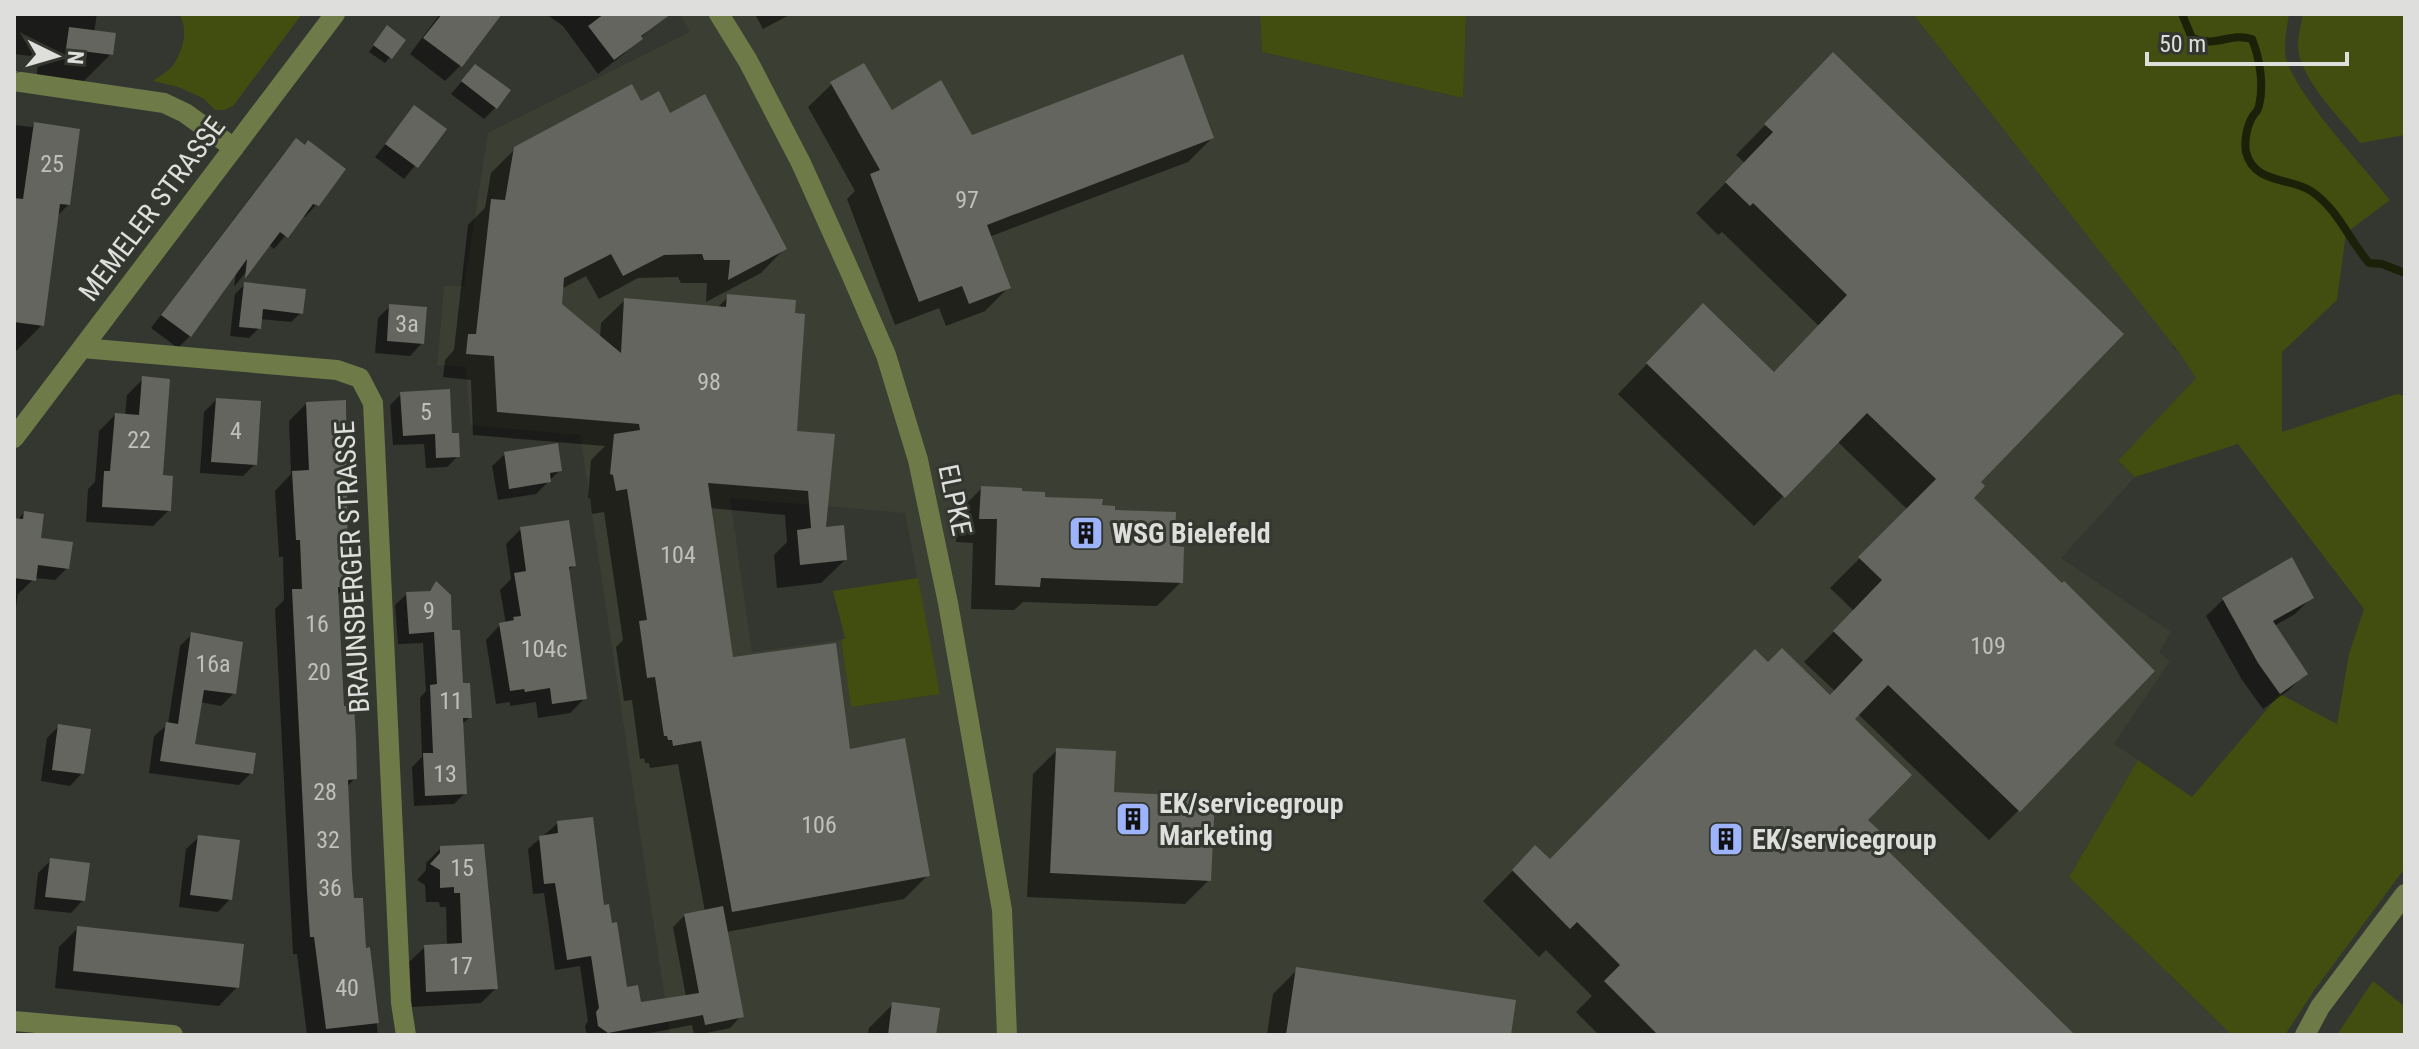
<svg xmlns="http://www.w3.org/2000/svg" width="2419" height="1049" viewBox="0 0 2419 1049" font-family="'Roboto Condensed',sans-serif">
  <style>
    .built { fill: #3b3e32; fill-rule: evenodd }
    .green { fill: #414e0f }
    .shadow { fill: #0007 }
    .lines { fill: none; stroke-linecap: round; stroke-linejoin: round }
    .stream { stroke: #1b2008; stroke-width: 8 }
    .building { fill: #63655e }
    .minor { stroke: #6e7a48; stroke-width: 20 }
    .labels { text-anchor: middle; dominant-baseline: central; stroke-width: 6; stroke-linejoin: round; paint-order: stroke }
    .number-label { font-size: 24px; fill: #bfc0bc }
    .street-label { font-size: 28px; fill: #dedfdc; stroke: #343630 }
    .poi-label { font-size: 28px; font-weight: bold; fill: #dedfdc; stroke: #343630; text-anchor: start }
  </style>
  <rect width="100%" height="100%" fill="#343630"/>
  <path class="built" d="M680,14h580l2,38 200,46 4,-84h447l261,331 -2,2 6,4 18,27 -78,84 17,15 -74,81 110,74 -12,20 11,9 -56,83 24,16 -69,117 163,158h-1567l5,-2 -90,-598 -110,-10 -4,-58 -29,-2 7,-79h20l24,-153 202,-101zM730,498l175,15 35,181 -89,13 -10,-67 -89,12z"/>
  <path class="green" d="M179,14h123l-69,92 -9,4h-9l-12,-12 -25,-11 -25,-6c7,-5 16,-10 21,-17 9,-14 15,-35 5,-50z
    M1260,14h206l-3,84 -201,-46z
    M1913,14h376c-2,14 -6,30 -3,44 10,37 78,109 104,142l-44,33 -9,67 -55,52v80l115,-38 8,2v472l-92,124 -28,43h-53l-163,-158 69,-117 54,37 88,-103 57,30 12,-70 15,-45 -126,-165 -103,33 -17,-16 78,-83 -18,-27z
    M2303,14h102v121l-45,8c-19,-24 -62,-66 -62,-97 0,-10 3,-22 5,-32z
    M918,578l22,116 -89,13 -10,-67 4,-2 -12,-47z
    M2373,981l32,26v28h-68z"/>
  <path class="shadow" d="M14,14h83l-3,18 17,22 -31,31 -44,-5 3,-23 -25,-3z
    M440,14h60l-40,52 -15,15 -35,-27z
    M546,14h100l9,10 -30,29 -27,21 -35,-48z
    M755,14h36l-28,15z
    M382,34l22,6 -19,23 -16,-11z
    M475,66l21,41 -12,12 -33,-25z
    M832,84l60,29 79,24 241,1 -24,24 -199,75 19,51 -23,23 -39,15 -7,-18 -44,17 -48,-126 8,-8 -47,-84z
    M1804,85l174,397 -7,16 48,312 -30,30 -131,-126 -6,5 13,101 11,22 196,193h-473l-23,-23 16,-16 -46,-46 -7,7 -56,-56 52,-53 14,14 219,-197 61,32 6,-6 -31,-29 50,-51 -24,-23 78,-78 -71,-69 -83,85 -136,-132 56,-58 100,38 45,-48 -97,-94 -4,3 -22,-22 49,-50 -9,-8z
    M641,104l28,11 115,134 -23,24 -55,29 1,-19h-26l-3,-6 -40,1 -39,21 -13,-23 -25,13 -1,16 40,33 1,-15 24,-23 92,8 11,-11 67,136 29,96 21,31 -24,23 -44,5 -3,-33 13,-13 -2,-27 -76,-7 22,152 117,91 80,124 -24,24 -178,33 15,84 -11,12 -33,7h-3l-2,-10 -52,10h-53l-2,-9 3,-5 -8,-55 -25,4 -11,-77 -11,1 -5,-45 30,-26 44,84 23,82 14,15 47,-7 -13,-70 12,-12 20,-3 -27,-148 -28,4 -1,-5h-4l-1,-5 -4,1 -8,-59 -8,1 -8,-54 7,-7 -19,-128 -12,2 -2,-16h-2l3,-38 14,-14 -132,-11 -2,-55 -28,-3 2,-17 9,-10 14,-125 17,-17 6,-35 24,-24z
    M415,108l29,22 -40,49 -29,-22z
    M34,124l35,80 -13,13 -14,108 -28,28v-228l18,2z
    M296,141l21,63 -12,13 -3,-1 -28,33 -6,-5 -34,43 2,-15 -46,64 -12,12 -27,-20 133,-175z
    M245,284l56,29 -10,9 -31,-3 -1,9 -10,10 -19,-2 5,-42z
    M390,306l32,37 -12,13 -35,-3 3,-35z
    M143,379l26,131 -16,16 -67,-4 2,-33 7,-7 4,-51 16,-16 10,1 2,-21z
    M401,394l50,41 7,21 -11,11 -21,1 -2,-24 -31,1 -3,-40z
    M216,400l39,64 -12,12 -43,-3 4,-61z
    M306,404l40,182 -10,10 7,113 12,69 -8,9 5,114 12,49h4l10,85h-71l-10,-81h-4l-18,-345 9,-9 -1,-43h-4l-4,-66 16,-17 -2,-53z
    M505,454l55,16 -24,24 -38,6 -6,-34z
    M982,488l118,19 73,41 8,34 -24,24 -134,-4 -9,8 -43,-1 2,-66 -17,-1 1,-29z
    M24,513l15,26 28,29 -12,12 -20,-2 -17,16 -4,27v-101h3z
    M521,529l53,36 -6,6 17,127 -15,15 -32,5 -2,-16 -26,4v-4l-14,2 -10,-64 14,-15 6,-1 -6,-34 11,-11 -5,-35z
    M436,584l34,133 -9,8 4,68 -11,11 -40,2 -2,-39 10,-10 -2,-59 6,-7 -3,-48 -25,1 -3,-39 12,-11 20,-1z
    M2312,597l-17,17 -21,12 32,47 -17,17 -26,19 -21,-29 -36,-64 17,-16z
    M192,634l42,59 -13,13 -21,-4 -7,44 58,27 -12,12 -90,-12 5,-37 14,-12 12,-78z
    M59,726l23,47 -12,13 -29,-5 6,-43z
    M1057,750l55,44 97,86 -24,24 -158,-7 6,-123z
    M199,837l31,62 -12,13 -39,-5 7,-58z
    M482,846l14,142 -15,15 -69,4 -3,-45 16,-15 22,-2 -1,-38h-6l-1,-5h-13l-1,-17 -8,-5 9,-10v-7l15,-15z
    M51,860l32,40 -12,13 -37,-4 4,-36z
    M78,928l159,59 -18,19 -164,-18 4,-41z
    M1297,970l212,65h-242l6,-41z
    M893,1004l41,31h-66l1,-7z"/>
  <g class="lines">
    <path class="stream" d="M2182,14l10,24c26,10 37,-6 60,1 8,20 12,46 7,67 -2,7 -2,4 -6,10 -6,9 -9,25 -7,36 8,32 43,25 65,39 27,18 38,49 58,72l13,1 23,9"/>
  </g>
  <path class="building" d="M442,14h60l-40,53 -39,-29z
    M604,14h67l-30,22 2,3 -29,21 -26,-34z
    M387,25l19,15 -14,19 -19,-14z
    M69,27l47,6 -3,22 -47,-6z
    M1833,52l291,282 -143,148 4,4 -11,12 88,85 2,-2 91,90 -135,141 -132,-127 -33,34 57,56 -44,45 17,16 -6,6 196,193h-417l-54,-54 16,-16 -43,-43 -7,7 -58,-59 23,-25 15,14 205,-210 13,13 14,-14 48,47 33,-35 -30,-29 49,-51 -24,-23 78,-78 -69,-66 -82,85 -139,-135 57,-60 71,69 73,-77 -94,-92 -3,3 -25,-24 48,-50 -9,-8z
    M1183,54l31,84 -227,87 24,63 -42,16 -7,-18 -43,16 -49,-128 10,-4 -50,-88 34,-19 28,47 49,-30 31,55z
    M475,64l36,26 -14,19 -36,-28z
    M632,84l9,17 18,-10 11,22 35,-19 82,155 -59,31 2,-20h-26l-2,-6 -38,1 -41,21 -12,-22 -47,24 -2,26 59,49 3,-55 102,9 1,-13 69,6 -1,13 10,1 -8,117 38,3 -9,93 18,-2 3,35 -47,5 -3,-35 14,-2 -3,-37 -100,-8 25,174 103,-14 14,106 55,-11 25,138 -198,36 -31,-171 -28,5 -1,-6h-4l-1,-4h-3l-9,-59 -8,1 -8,-57 8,-1 -20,-131 -11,2 -3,-16 -3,-1 4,-40 26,-4 -1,-6 -142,-12 -3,-56 -28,-2 2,-20h8l15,-135 14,1 9,-53z
    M414,105l33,24 -29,39 -33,-24z
    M34,122l46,7 -10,76 -10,-1 -16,122 -30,-4v-124l9,1z
    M296,138l9,7 3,-5 38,29 -27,37 -6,-2 -25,34 -8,-6 -35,47 2,-20 -56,78 -30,-22z
    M244,282l62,7 -3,25 -40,-5 -2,20 -22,-2z
    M389,304l38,3 -3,37 -37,-3z
    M142,376l28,3 -7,96 10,1 -2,35 -69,-4 2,-36h6l5,-58 24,2z
    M450,389l2,44h7l1,24 -24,1 -1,-24 -32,2 -3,-44z
    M216,398l45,3 -4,64 -46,-3z
    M346,400l2,187h-10l6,119h10l2,32 1,41 -9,1 4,95 2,23h9l3,50 4,-1 9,76 -53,6 -12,-92h-4l-3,-46 -15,-302h10l-2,-49h-4l-4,-69 17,-1 -3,-68z
    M558,443l4,28 -12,2 1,9 -42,7 -5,-37z
    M981,486l41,2v3l23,1v5l58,2 -1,6 13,1v4l61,2 -1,34 9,1 -1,36 -142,-5 -1,9 -45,-2 2,-66h-18z
    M24,511l20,3 -3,24 32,4 -4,27 -31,-4 -2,16 -22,-3v-60l9,1z
    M569,520l7,46 -7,1 18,132 -35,5 -2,-16 -25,4 -1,-3 -14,2 -11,-68 15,-3 -1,-3 8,-1 -7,-43 12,-2 -6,-44z
    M2292,557l22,41 -41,23 35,53 -28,20 -22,-31 -36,-65z
    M436,581l15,14 1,35h8l3,53h7l2,35h-9l4,76 -42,2 -2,-43h10l-3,-68 7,-1 -3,-52 -25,2 -3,-42 24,-1z
    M191,632l52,10 -7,52 -32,-4 -9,54 61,9 -3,21 -93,-13 6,-39 12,2z
    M58,724l33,5 -7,45 -32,-4z
    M1056,748l60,3 -2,41 101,5 -4,84 -161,-8z
    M593,817l11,88 5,-1 3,19 5,-1 10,65 11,-2 3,17 58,-9 -15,-79 39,-8 21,111 -39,8 -2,-10 -95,18 -10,-7 -2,-14 3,-4 -8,-52 -24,4 -12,-77 -11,1 -5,-48 19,-3 -1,-12z
    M198,835l42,5 -8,60 -42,-5z
    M484,844l14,145 -72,3 -2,-47 38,-2 -2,-50h-6v-6l-14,1v-18l-10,-6 10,-11v-7z
    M50,858l40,5 -5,38 -40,-4z
    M77,926l167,18 -5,44 -166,-17z
    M1296,967l220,33 -5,35h-225z
    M892,1002l48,6 -4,27h-48z"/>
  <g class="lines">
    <path class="minor" d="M719,14l29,47 53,102 50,111 35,81 32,105 30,143 54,307 5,125
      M14,81l150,22 21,10 49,35
      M82,348l255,22 23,8 13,25 28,600 5,32
      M14,438l321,-424
      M14,1021l159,14
      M2305,1035l15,-28 85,-113"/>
  </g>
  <defs>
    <g id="building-square" transform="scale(1.8)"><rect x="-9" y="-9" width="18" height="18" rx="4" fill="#9db4fd" stroke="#343630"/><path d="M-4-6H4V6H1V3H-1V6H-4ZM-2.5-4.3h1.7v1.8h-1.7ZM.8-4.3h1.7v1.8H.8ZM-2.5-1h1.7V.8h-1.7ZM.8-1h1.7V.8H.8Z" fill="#111"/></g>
  </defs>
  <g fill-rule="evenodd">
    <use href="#building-square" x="1086" y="533"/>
    <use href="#building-square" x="1133" y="819"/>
    <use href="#building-square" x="1726" y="839"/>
  </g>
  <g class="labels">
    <g class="number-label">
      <text x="52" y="164">25</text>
      <text x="967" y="200">97</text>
      <text x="407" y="324">3a</text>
      <text x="709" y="382">98</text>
      <text x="426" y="412">5</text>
      <text x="236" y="431">4</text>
      <text x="139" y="440">22</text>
      <text x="678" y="555">104</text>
      <text x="429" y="611">9</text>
      <text x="317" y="624">16</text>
      <text x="1988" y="646">109</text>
      <text x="544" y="649">104c</text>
      <text x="213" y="664">16a</text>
      <text x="319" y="672">20</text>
      <text x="451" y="701">11</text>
      <text x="445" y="774">13</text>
      <text x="325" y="792">28</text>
      <text x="819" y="825">106</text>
      <text x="328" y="840">32</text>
      <text x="462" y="868">15</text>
      <text x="330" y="888">36</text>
      <text x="461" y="966">17</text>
      <text x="347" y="988">40</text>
    </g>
    <g class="street-label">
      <text transform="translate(152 209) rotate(-53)">MEMELER STRASSE</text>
      <text transform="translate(955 500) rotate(78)">ELPKE</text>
      <text transform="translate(352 567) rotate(-93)">BRAUNSBERGER STRASSE</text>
    </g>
    <g class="poi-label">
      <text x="1112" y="533">WSG Bielefeld</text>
      <text x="1159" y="803">EK/servicegroup<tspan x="1159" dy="32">Marketing</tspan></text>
      <text x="1752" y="839">EK/servicegroup</text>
    </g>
  </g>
  <rect width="2419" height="1049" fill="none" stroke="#dedfdc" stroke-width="32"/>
  <g transform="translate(56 56) rotate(95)" stroke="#343630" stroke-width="6" paint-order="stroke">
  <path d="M0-6L14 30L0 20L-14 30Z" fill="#dedfdc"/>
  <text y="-12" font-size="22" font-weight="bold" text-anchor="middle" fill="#dedfdc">N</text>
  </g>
  <path d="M2147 52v12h200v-12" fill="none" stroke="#dedfdc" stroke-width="4"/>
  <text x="2159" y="52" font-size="24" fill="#dedfdc" stroke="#343630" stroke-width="6" paint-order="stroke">50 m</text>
</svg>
